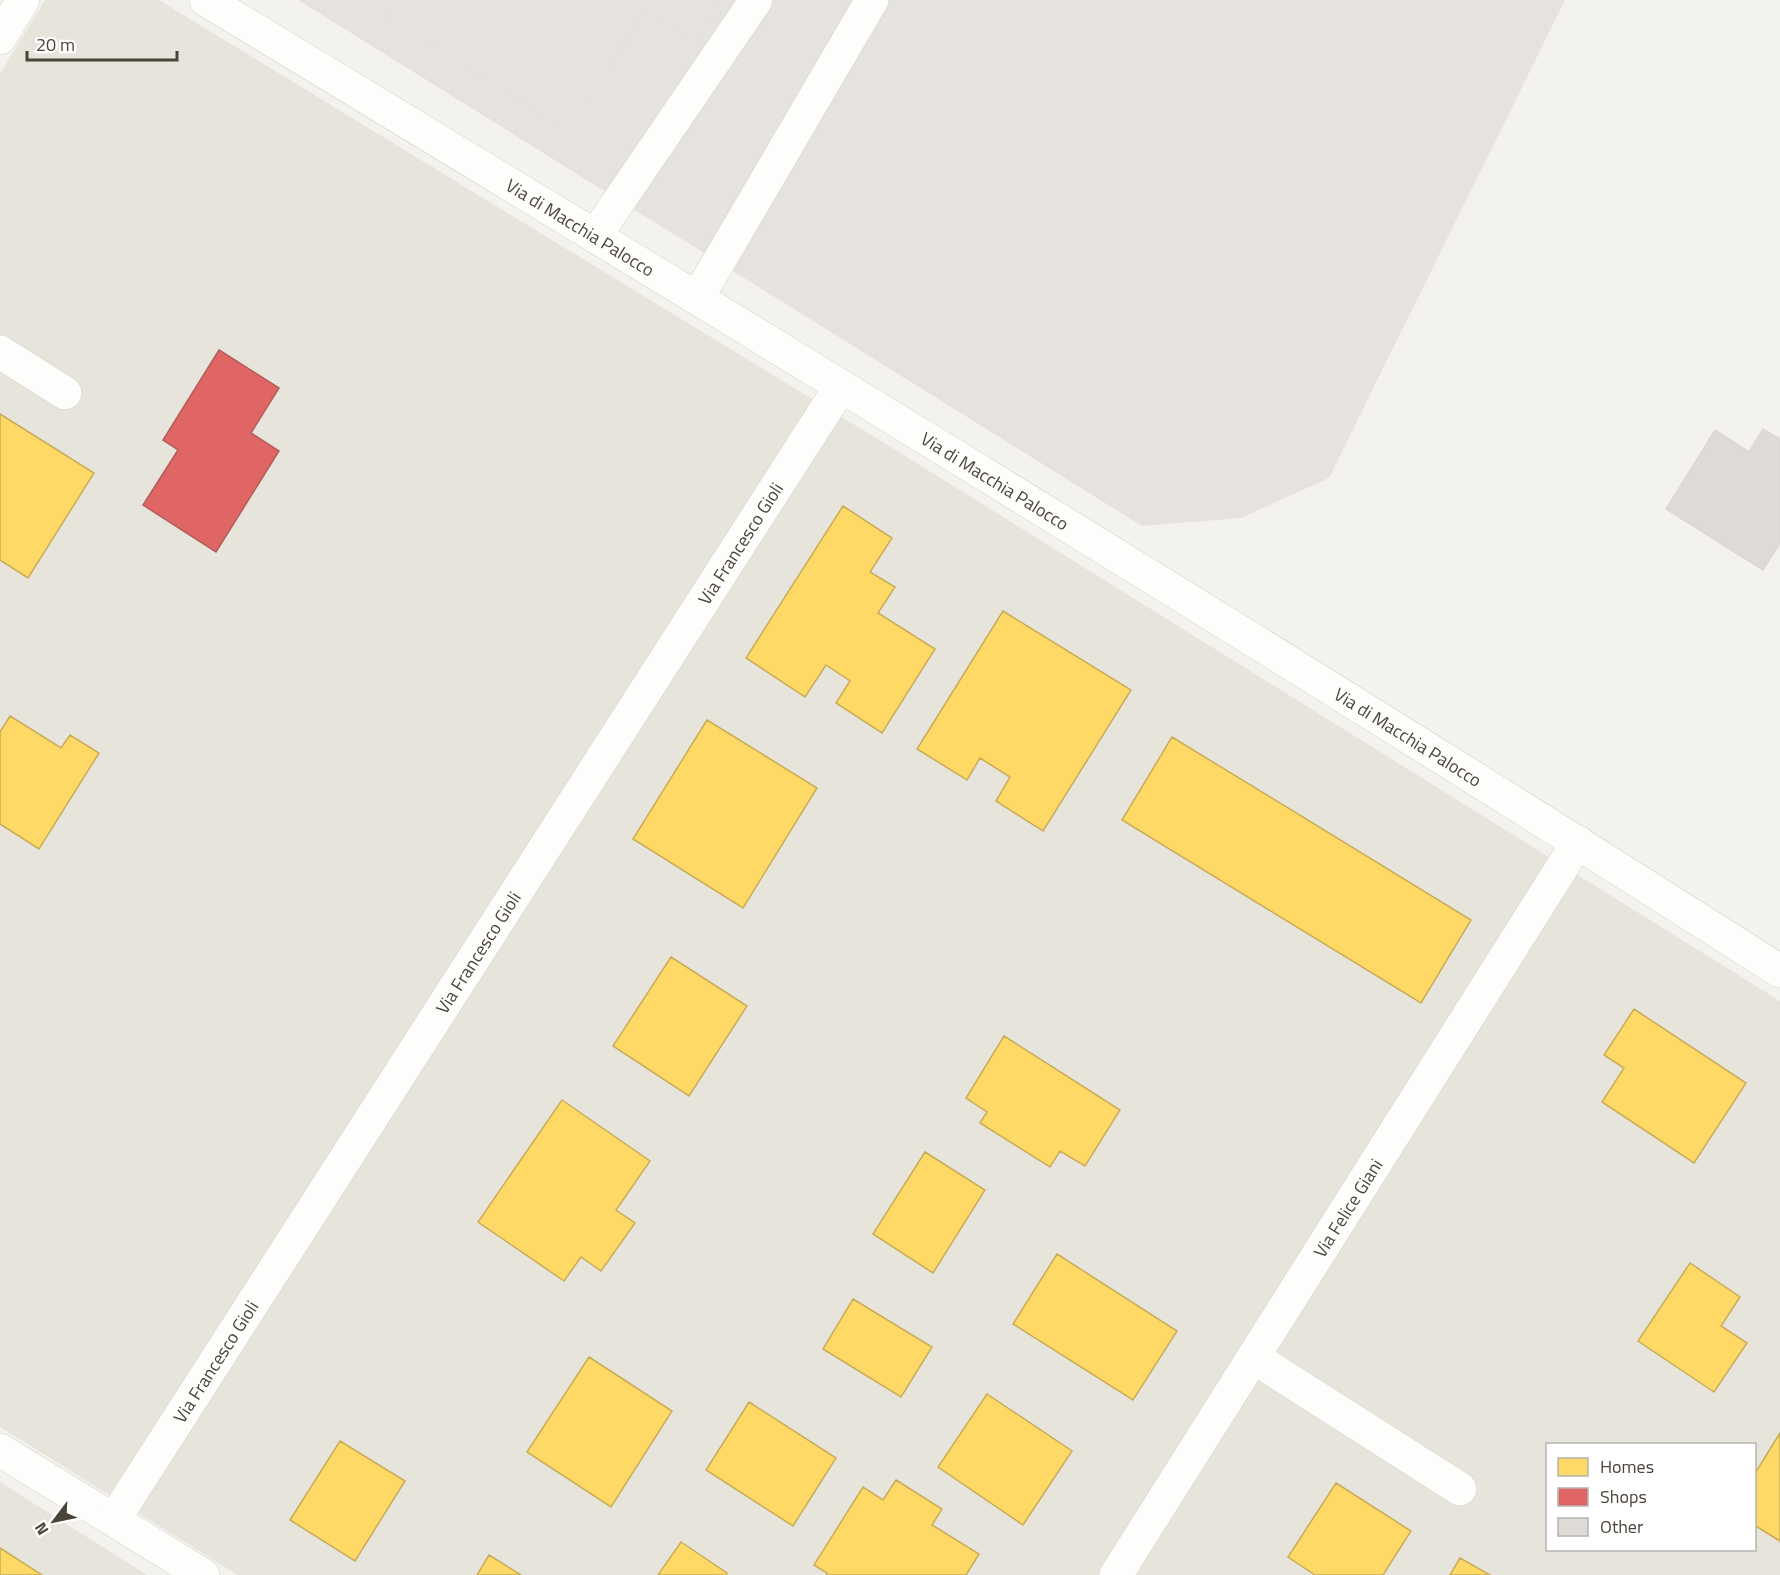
<svg xmlns="http://www.w3.org/2000/svg" width="1780" height="1575" viewBox="0 0 1780 1575" font-family="'Titillium Web',sans-serif">
  <style>
    .residential { fill: #e7e4dc; fill-rule: evenodd }
    .industrial { fill: #e6e2de }
    .parking { fill: #e6e3df }
    .homes { fill: #ffd966; stroke: #c9ac58; stroke-width: 1.5 }
    .shops { fill: #e06666; stroke: #b35c58; stroke-width: 1.5 }
    .building { fill: #dedbd6; stroke: #dcd9d4; stroke-width: 1.5 }
    .lines { fill: none; stroke-linecap: round; stroke-linejoin: round }
    .minor-casing { stroke: #d2d0cb; stroke-width: 34 }
    .minor { stroke: #fdfdfc; stroke-width: 33 }
    .labels { text-anchor: middle; dominant-baseline: central; stroke-width: 6; stroke-linejoin: round; paint-order: stroke }
    .street-label { font-size: 18px; fill: #4b4439; stroke: #fff }
  </style>
  <rect width="100%" height="100%" fill="#f4f2ee"/>
  <path class="residential" d="M45,0h114l735,449 886,552v574h-1542l-238,-148v-1353zM1548,1444h206v106h-206z
    M0,1482l147,93h-147z"/>
  <path class="industrial" d="M298,0h1267l-236,478 -88,40 -99,8z"/>
  <path class="parking" d="M361,0h362l-27,42 -50,-33 -77,123z"/>
  <path class="homes" d="M0,414l94,59 -66,105 -28,-18z
    M843,506l49,32 -22,34 25,15 -17,26 57,36 -53,84 -46,-30 14,-22 -24,-16 -21,32 -59,-39z
    M1003,611l128,79 -88,141 -47,-30 14,-24 -30,-19 -13,22 -50,-31z
    M10,716l51,32 9,-13 29,18 -60,96 -39,-25v-92z
    M707,720l110,68 -74,120 -110,-69z
    M1172,737l299,183 -50,83 -299,-183z
    M671,957l76,49 -58,90 -76,-50z
    M1634,1009l112,74 -52,80 -92,-61 22,-34 -20,-13z
    M1004,1036l116,74 -35,56 -25,-15 -10,16 -70,-44 7,-11 -21,-14z
    M562,1100l88,61 -34,49 19,13 -34,48 -20,-14 -17,24 -86,-59z
    M925,1152l60,38 -52,83 -60,-39z
    M1057,1254l120,77 -44,69 -120,-76z
    M1690,1263l50,34 -19,29 26,17 -33,49 -76,-51z
    M853,1299l79,48 -31,50 -78,-48z
    M589,1357l83,54 -61,96 -84,-55z
    M987,1394l85,57 -49,74 -85,-58z
    M749,1402l87,56 -43,68 -87,-56z
    M1780,1433v108l-26,-16v-50z
    M340,1441l65,40 -50,80 -65,-41z
    M896,1480l46,29 -10,16 47,29 -13,21h-140l1,-2 -13,-8 49,-78 20,13z
    M1336,1483l75,48 -28,44h-68l-27,-18z
    M681,1542l46,31 -1,2h-68z
    M0,1548l42,27h-42z
    M489,1555l32,20h-44z
    M1460,1558l30,17h-40z"/>
  <path class="shops" d="M219,350l60,38 -28,45 28,18 -63,101 -73,-47 35,-55 -15,-10z"/>
  <path class="building" d="M1763,429l17,10v104l-17,27 -97,-61 49,-79 34,22z"/>
  <g class="lines">
    <g class="minor-casing">
      <g id="minor">
        <path id="s1" d="M206,0c527,319 1054,640 1574,971"/>
        <path d="M0,38l23,-38"/>
        <path d="M595,236l161,-236"/>
        <path d="M698,297l174,-297"/>
        <path d="M0,352l65,41"/>
        <path d="M1253,1357l207,132"/>
        <path d="M0,1450l203,125"/>
        <path id="s2" d="M115,1518l726,-1132"/>
        <path id="s3" d="M1116,1575l462,-733"/>
      </g>
    </g>
    <use href="#minor" class="minor"/>
  </g>
  <g class="labels">
    <g class="street-label">
      <text stroke="none"><textPath href="#s1" startOffset="438">Via di Macchia Palocco</textPath></text>
      <text stroke="none"><textPath href="#s1" startOffset="924">Via di Macchia Palocco</textPath></text>
      <text stroke="none"><textPath href="#s2" startOffset="1158">Via Francesco Gioli</textPath></text>
      <text stroke="none"><textPath href="#s1" startOffset="1410">Via di Macchia Palocco</textPath></text>
      <text stroke="none"><textPath href="#s2" startOffset="672">Via Francesco Gioli</textPath></text>
      <text stroke="none"><textPath href="#s3" startOffset="434">Via Felice Giani</textPath></text>
      <text stroke="none"><textPath href="#s2" startOffset="186">Via Francesco Gioli</textPath></text>
    </g>
  </g>
  <rect x="1546" y="1443" width="210" height="108" fill="#ffffff" stroke="#b7b4b0" stroke-width="1.5"/>
  <rect x="1558" y="1458" width="30" height="18" fill="#ffd966" stroke="#b7b4b0" stroke-width="1.5"/>
  <text x="1600" y="1473" font-size="18" fill="#4b4439">Homes</text>
  <rect x="1558" y="1488" width="30" height="18" fill="#e06666" stroke="#b7b4b0" stroke-width="1.5"/>
  <text x="1600" y="1503" font-size="18" fill="#4b4439">Shops</text>
  <rect x="1558" y="1518" width="30" height="18" fill="#dedbd6" stroke="#b7b4b0" stroke-width="1.5"/>
  <text x="1600" y="1533" font-size="18" fill="#4b4439">Other</text>
  <g transform="translate(54 1521) rotate(238)" stroke="#ffffff" stroke-width="4.5" paint-order="stroke">
  <path d="M0-4.5L10 22L0 15L-10 22Z" fill="#4b4439"/>
  <text y="-9" font-size="16" font-weight="bold" text-anchor="middle" fill="#4b4439">N</text>
  </g>
  <path d="M27 51v9h150v-9" fill="none" stroke="#4b4439" stroke-width="3"/>
  <text x="36" y="51" font-size="18" fill="#4b4439" stroke="#ffffff" stroke-width="4.5" paint-order="stroke">20 m</text>
</svg>
